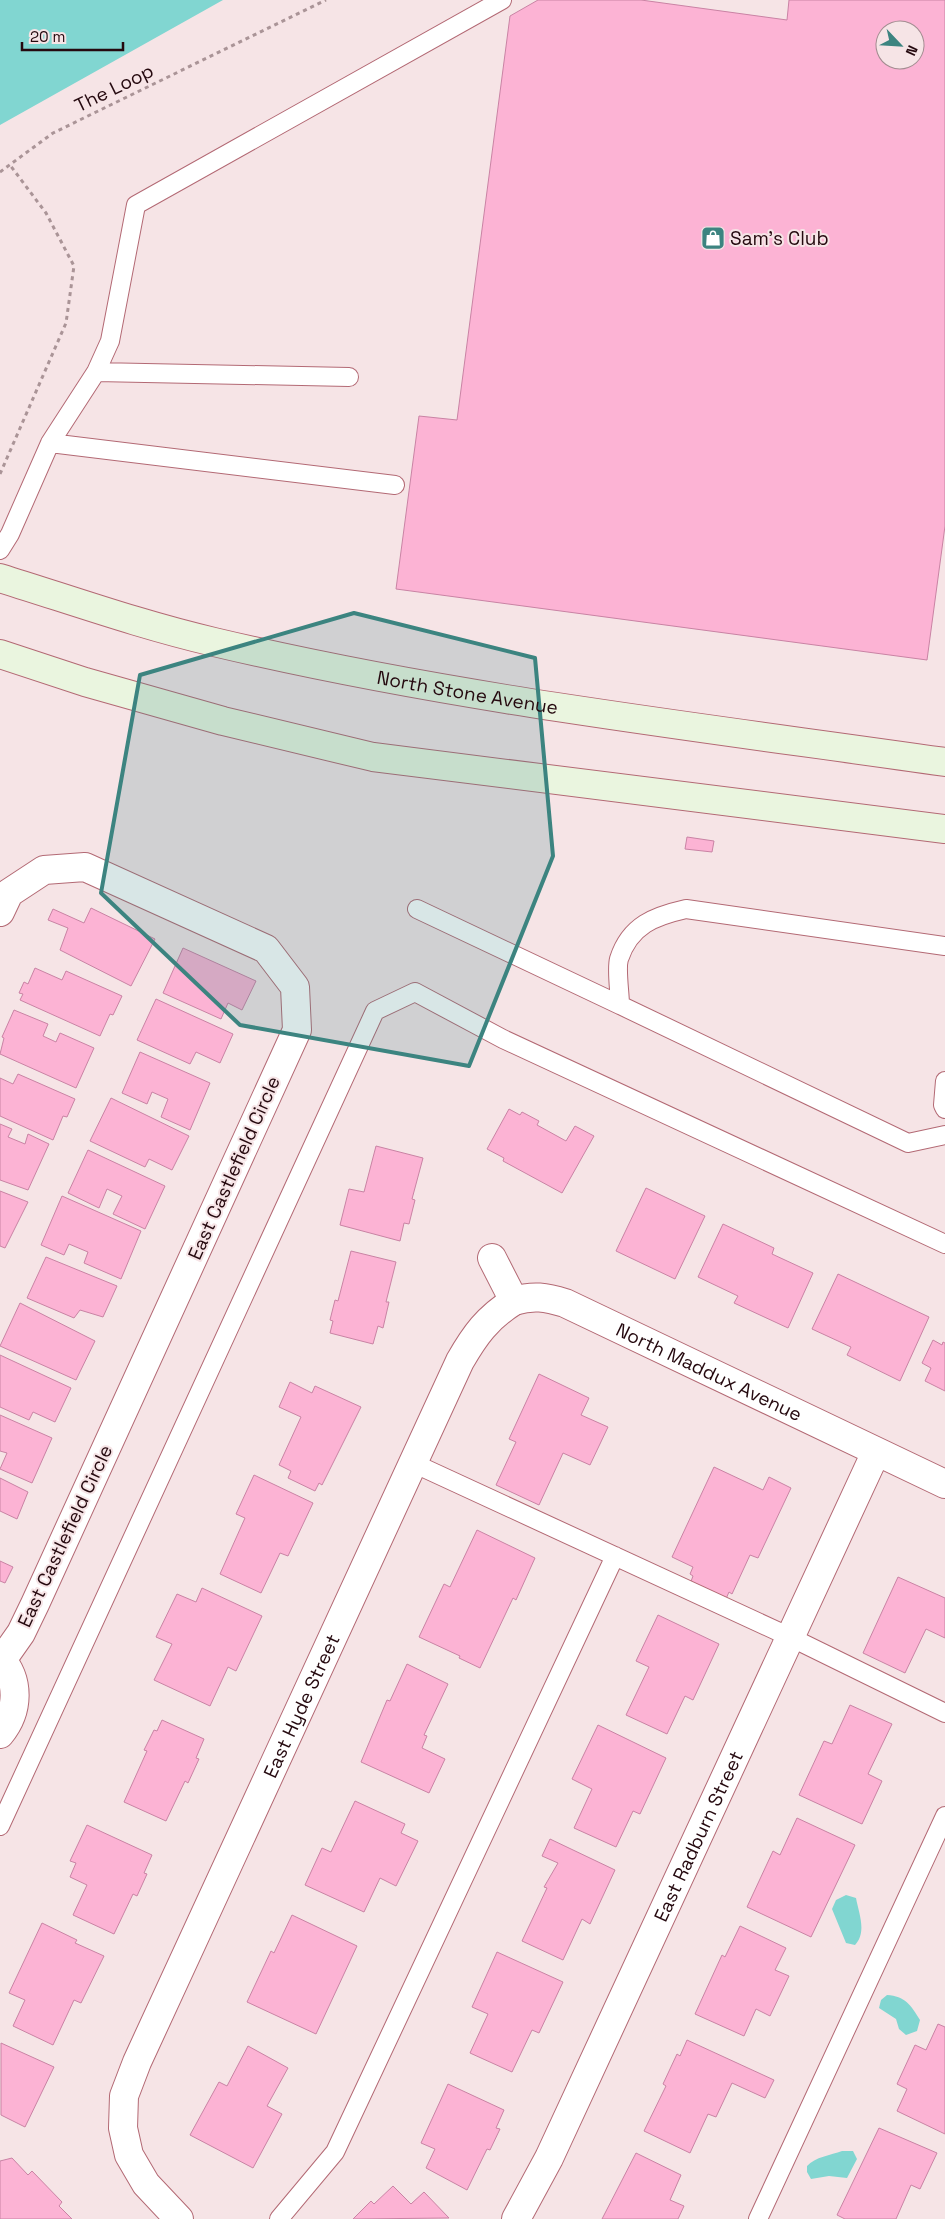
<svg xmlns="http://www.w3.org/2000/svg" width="945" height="2219" viewBox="0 0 945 2219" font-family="'Space Grotesk',sans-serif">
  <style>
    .water { fill: #81d6d1 }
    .building { fill: #fcb3d4; stroke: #c983a4; fill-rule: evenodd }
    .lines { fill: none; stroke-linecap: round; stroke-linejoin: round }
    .lane-casing { stroke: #b36974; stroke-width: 20 }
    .street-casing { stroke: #b36974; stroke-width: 30 }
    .secondary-casing { stroke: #b36974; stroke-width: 30 }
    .path { stroke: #aa9497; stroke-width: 3; stroke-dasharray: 4 4; stroke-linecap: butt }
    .lane { stroke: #fff; stroke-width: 18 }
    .street { stroke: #fff; stroke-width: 28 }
    .secondary { stroke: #eaf5df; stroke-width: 28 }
    .marked { fill: #3c8480; fill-opacity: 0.2; stroke: #3c8480; stroke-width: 4; stroke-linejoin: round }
    .labels { text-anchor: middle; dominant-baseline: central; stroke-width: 4; stroke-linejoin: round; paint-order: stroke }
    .street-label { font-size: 19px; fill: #25090f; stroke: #f6e4e6 }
    .poi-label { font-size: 19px; fill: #25090f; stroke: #f6e4e6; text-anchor: start }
  </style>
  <rect width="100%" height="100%" fill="#f6e4e6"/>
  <path class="water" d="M0,0h223l-223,125z
    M846,1895l10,3c3,16 11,34 -1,47l-9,-2 -14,-34 4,-9z
    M887,1995c18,1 24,10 33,25l-3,11 -11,4 -7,-6 -3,-10 -17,-11 2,-8z
    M842,2151h11l4,8 -10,19 -18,-2 -18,3 -4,-7v-6c8,-9 24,-11 35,-15z"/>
  <path class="building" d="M538,0h103l146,20 2,-20h156v526l-18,134 -531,-71 23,-173 38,4 53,-404zM885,30h30v30h-30z
    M687,837l27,4 -2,11 -27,-3z
    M91,908l64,31 -24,47 -71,-36 8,-22 -20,-8 5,-11 31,14z
    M183,948l73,33 -14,29 -14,-7 -7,16 -58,-26z
    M35,968l27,12 4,-9 56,25 -9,19 -3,-1 -10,22 -80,-36 3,-6 -4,-1 5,-11 4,2z
    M156,999l77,35 -13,29 -24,-11 -6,12 -53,-24z
    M14,1010l34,14 -5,12 13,6 4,-9 34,15 -18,40 -76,-34 4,-16 -2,-1z
    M140,1052l70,31 -20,47 -29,-13 7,-18 -16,-7 -5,12 -25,-11z
    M18,1074l57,25 -8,18 -4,-1 -10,24 -53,-24v-38l13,6z
    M111,1098l78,38 -17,34 -23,-11 -4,8 -55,-26z
    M509,1109l11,6 2,-3 17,9 -2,4 29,16 9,-15 19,10 -32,57 -59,-32 1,-3 -17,-9z
    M0,1124l12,5 -4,8 17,7 3,-10 21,10 -21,46 -28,-10z
    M376,1146l47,12 -11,41 3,1 -6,24 -5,-1 -4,18 -60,-16 9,-36 15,3z
    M88,1150l77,36 -20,43 -32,-15 9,-18 -15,-7 -8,19 -31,-15z
    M646,1188l59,28 -30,63 -59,-28z
    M0,1191l28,11 -23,46 -5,-2z
    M62,1196l79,35 -20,48 -37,-16 4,-11 -19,-8 -5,11 -23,-10z
    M723,1224l51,24 -2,6 41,19 -25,55 -54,-25 4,-7 -40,-19z
    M351,1251l45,11 -10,40h3l-6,26 -5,-2 -5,18 -43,-11 3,-12 -3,-1 5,-20 3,1z
    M46,1257l71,29 -14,31 -23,-7 -6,8 -47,-20z
    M838,1274l91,43 -29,64 -53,-26 4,-8 -39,-18z
    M20,1303l75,38 -19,39 -76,-34z
    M933,1340l9,5 1,-3 2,1v48l-20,-10 6,-13 -9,-5z
    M0,1355l71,33 -16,34 -22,-10 -4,8 -29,-13z
    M539,1374l50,24 -8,17 27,12 -18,38 -27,-12 -24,52 -43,-20 20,-43 -7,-3z
    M290,1382l22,11 3,-7 46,21 -39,78 -3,-2 -4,8 -27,-13 3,-7 -12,-6 22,-48 -22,-10z
    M0,1415l52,23 -20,45 -32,-14 7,-16 -7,-2z
    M714,1467l49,23 6,-13 22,11 -33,70 -8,-3 -18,39 -3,-2 -4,9 -35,-17 3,-8 -3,-2 3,-7 -21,-10z
    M254,1475l59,28 -25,53 -8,-3 -19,40 -41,-19 25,-56 -9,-4z
    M0,1478l28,14 -11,27 -17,-8z
    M477,1530l58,28 -19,42 -3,-2 -33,70 -21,-10 1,-2 -41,-19 25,-53 6,3z
    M0,1561l13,6 -8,16 -5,-2z
    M898,1577l47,21v40l-19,-9 -21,44 -42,-20z
    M202,1588l60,28 -26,55 -8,-4 -18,39 -56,-26 18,-36 -16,-7 21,-43 19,8z
    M658,1615l61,29 -26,56 -8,-4 -18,38 -41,-19 23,-48 -13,-6z
    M407,1664l41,20 -24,51 3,1 -5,12 23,11 -16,34 -68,-31 26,-62 3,1z
    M850,1705l42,19 -24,50 14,7 -20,43 -63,-29 25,-54 8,3z
    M162,1720l42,19 -8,19 3,1 -11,24 -3,-2 -19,40 -42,-19 23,-51 -3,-1 10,-20 3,1z
    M598,1725l68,33 -26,56 -7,-3 -17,36 -42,-19 18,-39 -20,-10z
    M355,1801l50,23 -4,9 17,8 -22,45 -16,-8 -16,34 -59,-27 17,-37 9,4z
    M797,1818l58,27 -44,92 -64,-30 26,-56 7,4z
    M87,1825l65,30 -8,18 3,1 -10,22 -4,-2 -19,40 -41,-19 14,-30 -17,-8 6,-14 -6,-2z
    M550,1839l65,31 -25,54 -8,-5 -19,41 -41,-19 25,-53 -3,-1 14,-24 -16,-7z
    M292,1915l65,31 -41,88 -69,-32 24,-51 3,2z
    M42,1923l35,17 -2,3 29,13 -23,47 -7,-3 -21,45 -40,-19 12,-26 -16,-7z
    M740,1926l46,22 -11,22 14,6 -19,40 -14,-7 -12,27 -49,-22 27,-59 3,2z
    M497,1952l66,30 -24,51 -7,-3 -20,42 -42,-19 18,-39 -16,-7z
    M938,2024l7,3v107l-48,-23 10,-22 -10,-5 18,-39 11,5z
    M687,2040l87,40 -9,18 -33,-15 -16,34 -8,-3 -18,39 -46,-22 22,-45 -3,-2 14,-30 3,2z
    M1,2043l53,24 -29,60 -24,-12z
    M248,2046l40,22 -21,38 15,8 -29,54 -63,-33 29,-53 8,4z
    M448,2084l56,26 -8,18 4,1 -10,21 -3,-1 -20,41 -41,-22 9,-19 -14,-6z
    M879,2128l58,25 -17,36 -9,-4 -15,34h-51l-8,-4z
    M636,2153l45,22 -11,25 14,6 -6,13h-76z
    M12,2158l16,17 4,-4 30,31 -3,4 13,13h-72v-58z
    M393,2186l18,18 13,-12 25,26 -96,1 18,-18 3,3z"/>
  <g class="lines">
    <g class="lane-casing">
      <path id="lane" d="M96,372l253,5
        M50,443l345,42
        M0,550l10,-16 40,-91 46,-71 14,-31 26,-136 366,-205
        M417,909l203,96
        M945,946l-259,-37c-31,7 -56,16 -67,50 -3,10 1,34 1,46l288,138 37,-8
        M945,1081l-2,24 2,4
        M413,1463l377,174 155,76
        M0,1826l375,-815 40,-19 88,47 442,205
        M279,2219l56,-67 280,-596
        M758,2219l187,-403"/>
    </g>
    <g class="street-casing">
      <g id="street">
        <path d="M0,912l9,-19 35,-23 41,-3 181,82 29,38 2,43 -262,574 -14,29 -19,27"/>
        <path id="s1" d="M492,1258l22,43c19,-6 32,-4 51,2l380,181"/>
        <path d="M0,1658c20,22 19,53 0,76"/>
        <path id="s2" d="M179,2219l-33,-35 -17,-29 -6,-27 1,-32 13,-34 323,-701c15,-26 27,-43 54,-60"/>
        <path id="s3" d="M516,2219l33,-61 327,-706"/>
      </g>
    </g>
    <g class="secondary-casing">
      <g id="secondary">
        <path id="s4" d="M0,578c71,22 141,47 214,64 240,57 486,85 731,120"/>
        <path d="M0,654l85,28 138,39 150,36 572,72"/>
      </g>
    </g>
    <path class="path" d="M0,172l53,-39 273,-133
      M0,474l66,-151 8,-57 -28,-53 -36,-48"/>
    <use href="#lane" class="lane"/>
    <use href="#street" class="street"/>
    <use href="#secondary" class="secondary"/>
  </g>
  <path class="marked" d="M354,613l181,45 18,198 -84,210 -229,-41 -139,-132 39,-218z"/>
  <defs>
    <g id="shop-square" transform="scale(1.25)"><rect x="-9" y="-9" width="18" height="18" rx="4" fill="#3c8480" stroke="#f6e4e6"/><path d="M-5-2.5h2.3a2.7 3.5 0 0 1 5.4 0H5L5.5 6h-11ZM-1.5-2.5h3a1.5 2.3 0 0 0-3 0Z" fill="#fff"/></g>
  </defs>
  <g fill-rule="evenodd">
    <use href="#shop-square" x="713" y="238"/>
  </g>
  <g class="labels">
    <g class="street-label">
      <text transform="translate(114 88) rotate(-26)">The Loop</text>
      <text stroke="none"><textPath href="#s4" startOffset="482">North Stone Avenue</textPath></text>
      <text transform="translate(234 1168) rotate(-66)">East Castlefield Circle</text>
      <text stroke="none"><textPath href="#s1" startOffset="260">North Maddux Avenue</textPath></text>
      <text transform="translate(65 1536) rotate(-65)">East Castlefield Circle</text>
      <text stroke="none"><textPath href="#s2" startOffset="570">East Hyde Street</textPath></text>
      <text stroke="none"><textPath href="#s3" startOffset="424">East Radburn Street</textPath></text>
    </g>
    <g class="poi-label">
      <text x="730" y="238">Sam's Club</text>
    </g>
  </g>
  <g transform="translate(900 45) rotate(115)"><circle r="24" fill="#f6e4e6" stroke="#a28c90"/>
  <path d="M0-4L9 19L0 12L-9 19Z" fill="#3c8480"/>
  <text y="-8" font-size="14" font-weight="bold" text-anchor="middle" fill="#25090f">N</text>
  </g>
  <path d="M22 42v8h101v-8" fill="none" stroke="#25090f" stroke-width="2.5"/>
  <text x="30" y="42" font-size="15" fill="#25090f" stroke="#f6e4e6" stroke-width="4" paint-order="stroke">20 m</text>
</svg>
